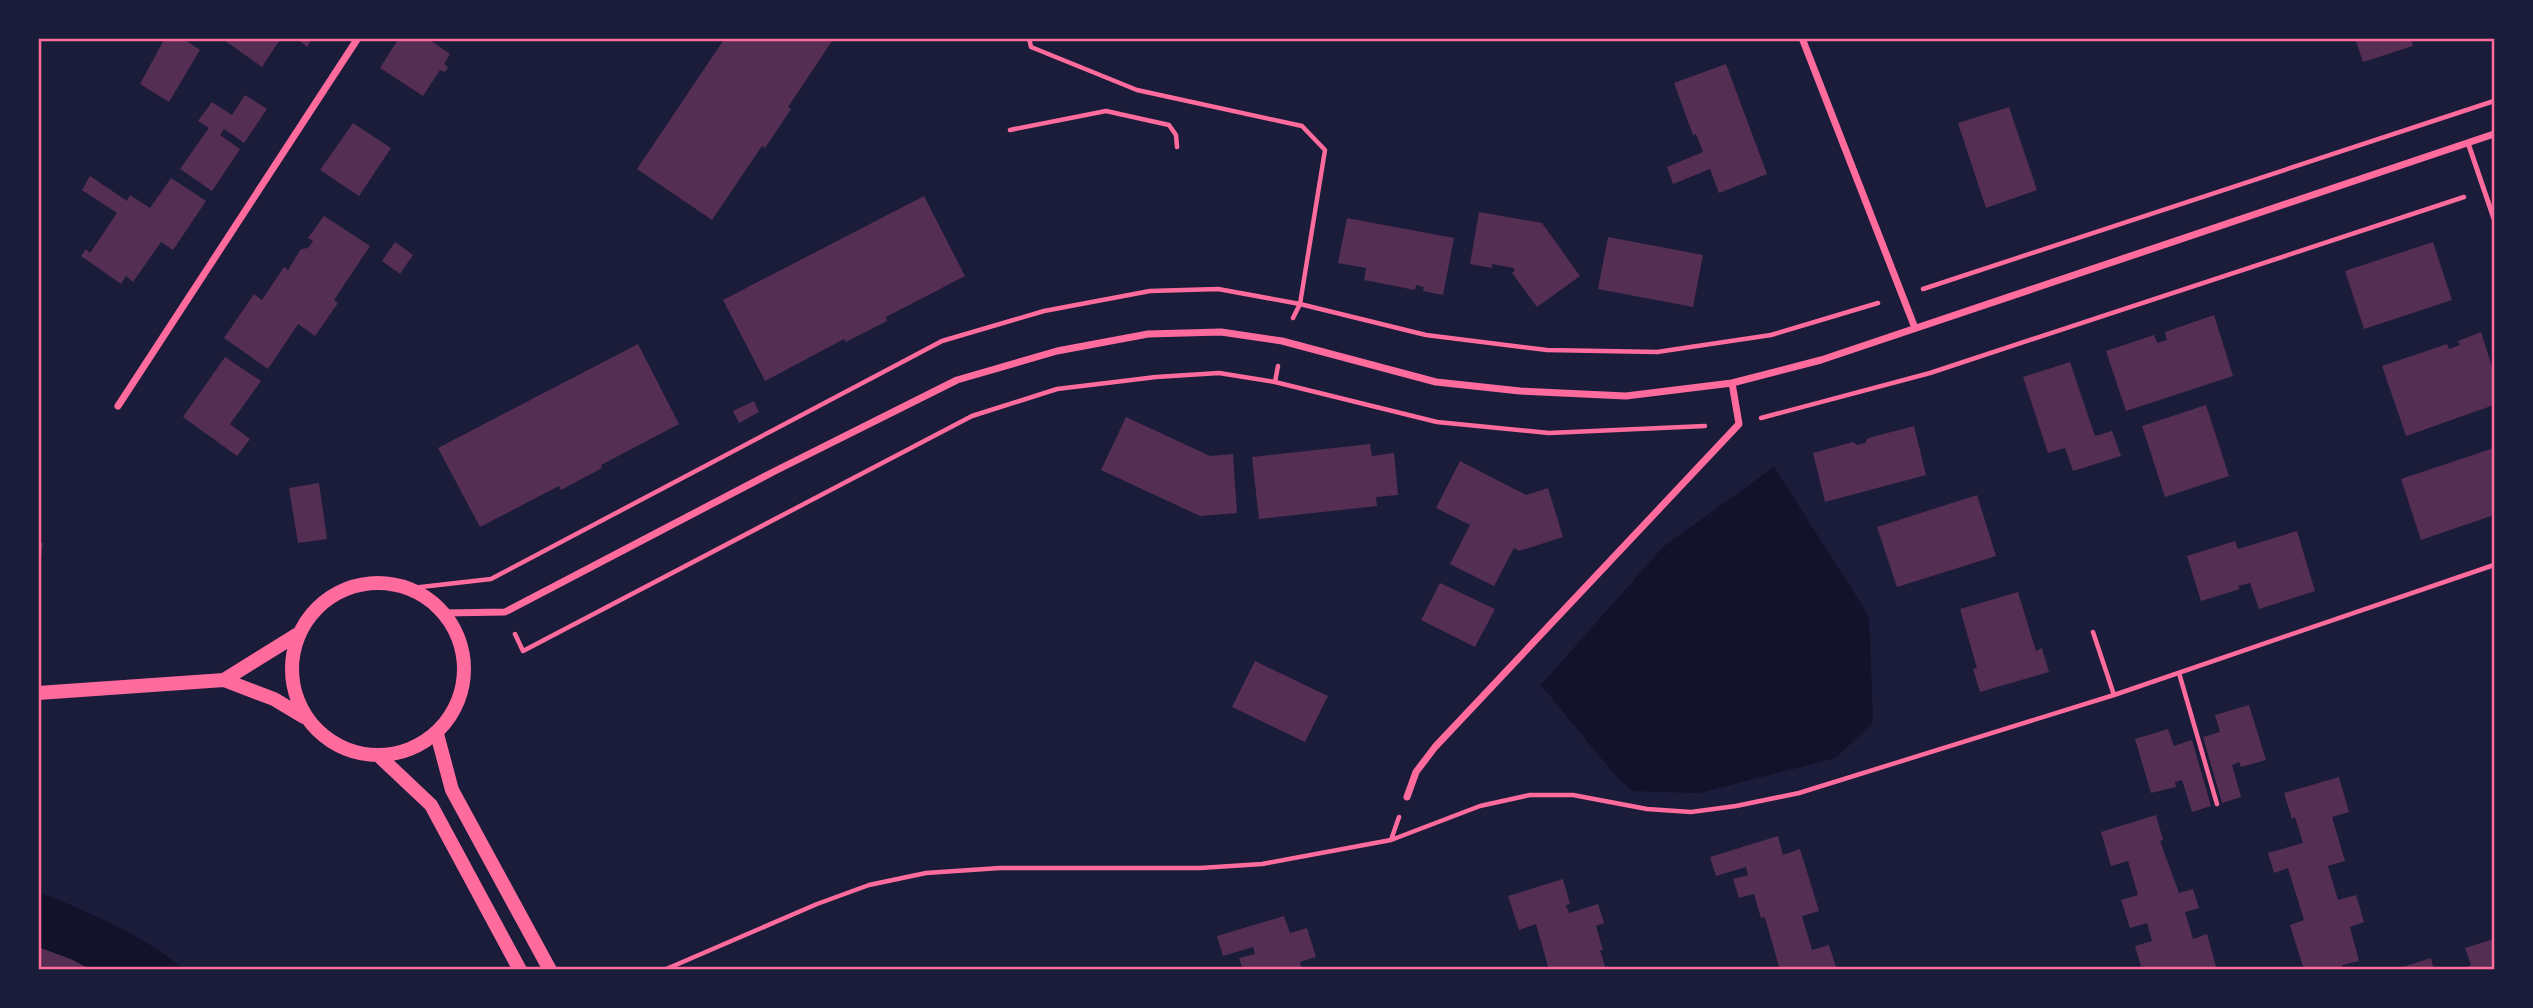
<svg xmlns="http://www.w3.org/2000/svg" width="2533" height="1008" viewBox="0 0 2533 1008" font-family="'Alegreya Sans',sans-serif">
  <style>
    .water { fill: #12122b }
    .building { fill: #542f53 }
    .lines { fill: none; stroke-linecap: round; stroke-linejoin: round }
    .path { stroke: #ff6b9d; stroke-width: 4.5 }
    .service { stroke: #ff6b9d; stroke-width: 5 }
    .minor { stroke: #ff6b9d; stroke-width: 7 }
    .secondary { stroke: #ff6b9d; stroke-width: 14 }
    .neatline { fill: none; stroke: #ff6b9d; stroke-width: 2.5 }
  </style>
  <rect width="100%" height="100%" fill="#1b1b3a"/>
  <path class="water" d="M1774,467l95,149 4,106 -37,36 -137,35 -66,-2 -14,-11 -78,-95 122,-138z
    M38,892c51,20 103,42 146,77h-93l-52,-22z"/>
  <path class="building" d="M165,38h17l18,12 -31,52 -29,-18z
    M221,38h60l-19,29z
    M296,38h16l-5,9z
    M399,38h28l23,16 -6,10 4,3 -3,5 -5,-2 -17,26 -43,-28z
    M725,38h109l-46,69 3,2 -26,39 -3,-2 -50,74 -75,-51z
    M2355,38h56l2,8 -50,16z
    M1726,64l41,110 -48,19 -9,-24 -37,15 -6,-17 36,-15 -7,-18 -3,1 -19,-52z
    M245,95l22,14 -23,34 -20,-14 -4,6 20,14 -28,42 -32,-22 29,-41 -11,-7 14,-19 20,13z
    M2009,107l28,83 -51,18 -28,-85z
    M353,123l38,25 -32,48 -39,-26z
    M90,176l37,25 3,-6 20,13 21,-30 35,23 -33,49 -12,-8 -28,40 -7,-6 -5,8 -40,-28 5,-7 4,4 27,-40 -35,-23z
    M924,196l41,80 -79,41 1,4 -41,21 -2,-3 -79,42 -42,-81z
    M1479,212l63,11 38,53 -43,31 -25,-34 3,-2 -2,-3 -21,-4v4l-22,-4z
    M324,216l46,30 -36,54 4,3 -23,33 -17,-12 -30,45 -44,-31 30,-44 8,6 22,-33 4,3 13,-21 7,-1 5,-7 -5,-3z
    M1347,218l107,20 -11,57 -20,-4 1,-4 -8,-2 -1,5 -51,-10 2,-12 -28,-5z
    M1608,237l95,18 -10,52 -95,-18z
    M395,242l18,13 -13,19 -18,-13z
    M2433,242l19,58 -88,29 -19,-58z
    M2214,315l19,61 -107,35 -20,-60 48,-16 3,8 10,-3 -2,-8z
    M2481,332l13,41v32l-88,31 -24,-70 65,-22 2,5 11,-4 -2,-4z
    M638,344l41,80 -78,41 1,3 -41,22 -2,-4 -79,41 -42,-79z
    M225,357l36,24 -31,43 20,15 -13,17 -54,-39z
    M2070,362l25,74 17,-5 9,25 -48,15 -8,-23 -17,5 -25,-76z
    M754,401l5,11 -20,11 -6,-12z
    M2206,405l23,71 -64,21 -23,-71z
    M1126,417l84,39 23,-2 4,59 -37,3 -99,-46z
    M1914,426l12,49 -101,27 -12,-49 40,-11 4,3 8,-2 3,-5z
    M1370,444l2,12 22,-3 4,42 -22,2 1,9 -118,13 -7,-62z
    M2494,448v67l-73,25 -20,-61z
    M1460,461l66,34 22,-7 15,49 -44,14 -5,-3 -20,38 -44,-22 20,-39 -34,-17z
    M319,483l8,56 -29,4 -9,-55z
    M1977,495l19,61 -99,31 -20,-60z
    M2297,531l18,60 -56,18 -9,-26 -12,3 2,3 -39,12 -14,-45 48,-15 3,8z
    M38,542l5,1 -3,23h-2z
    M1440,583l55,26 -20,38 -54,-27z
    M2018,592l18,59 6,-3 7,24 -69,20 -7,-23 4,-1 -17,-59z
    M1255,661l73,35 -23,46 -73,-35z
    M2249,705l17,55 -25,7 -2,-5 -7,3 9,32 -19,6 -19,-66 17,-5 -5,-17z
    M2168,729l6,17 18,-6 19,66 -19,6 -10,-32 -7,2 1,5 -25,6 -16,-54z
    M2339,777l10,35 -17,5 13,44 -17,5 10,34 18,-5 8,27 -14,5 9,34 -17,4 1,5h-39l-14,-45 14,-5 -16,-52 -14,5 -6,-20 35,-10 -8,-26 -3,2 -8,-26z
    M2156,815l7,25 -3,1 19,52 14,-4 6,19 -14,4 8,27 14,-5 10,36h-75l-7,-24 17,-5 -5,-18 -17,5 -9,-28 17,-5 -10,-34 -17,5 -10,-34z
    M1778,836l5,19 17,-6 19,62 -17,5 10,34 17,-5 8,25h-57l-14,-49 -2,-4 -3,1 -7,-24 -15,4 -6,-19 15,-4 -2,-8 -30,9 -6,-19z
    M1563,879l7,25 -4,1 3,8 29,-9 6,19 -8,3 7,24h-3l6,20h-57l-13,-46 -17,6 -11,-34z
    M1284,916l6,17 17,-5 9,29 -16,5 2,8h-59l-4,-12 16,-4 -2,-7 -30,9 -6,-20z
    M2494,939v31h-35l12,-5 -6,-17z
    M38,947l35,13 18,10h-53z
    M2431,958l3,12h-30l-1,-3z"/>
  <g class="lines">
    <path class="path" d="M1029,38l2,9 106,43 165,36 23,24 -25,154 -7,14
      M1010,130l96,-19 63,14 7,10 1,12
      M1923,289l571,-188
      M1275,382l3,-16
      M1761,418l169,-45 534,-176
      M412,588l79,-9 451,-238 102,-30 106,-20 68,-2 82,15 126,31 121,15 110,2 114,-17 107,-32
      M2093,632l21,63
      M515,634l8,17 449,-235 85,-27 99,-12 63,-4 56,9 162,40 112,11 156,-7
      M2179,673l38,131
      M1391,840l8,-23
      M664,970l153,-66 52,-19 57,-12 74,-5h200l62,-4 129,-24 89,-34 50,-11h43l74,14 44,3 45,-6 63,-13 315,-98 380,-130"/>
    <path class="service" d="M2468,143l26,76"/>
    <path class="minor" d="M1802,38l113,290
      M118,406l240,-368
      M445,613l60,-1 270,-141 182,-91 100,-29 91,-17 73,-2 61,9 154,41 84,9 106,5 106,-13 89,-23 673,-226
      M1407,797l9,-25 19,-25 304,-323 -7,-41"/>
    <path class="secondary" d="M292 669a86 86 0 1 1 172 0a86 86 0 1 1-172 0Z
      M224,680l74,-46
      M38,693l186,-13 50,19 30,18
      M437,734l15,56 98,180
      M380,757l51,48 89,165"/>
  </g>
  <rect width="2533" height="1008" fill="none" stroke="#1b1b3a" stroke-width="80"/>
  <rect x="40" y="40" width="2453" height="928" class="neatline"/>
</svg>
